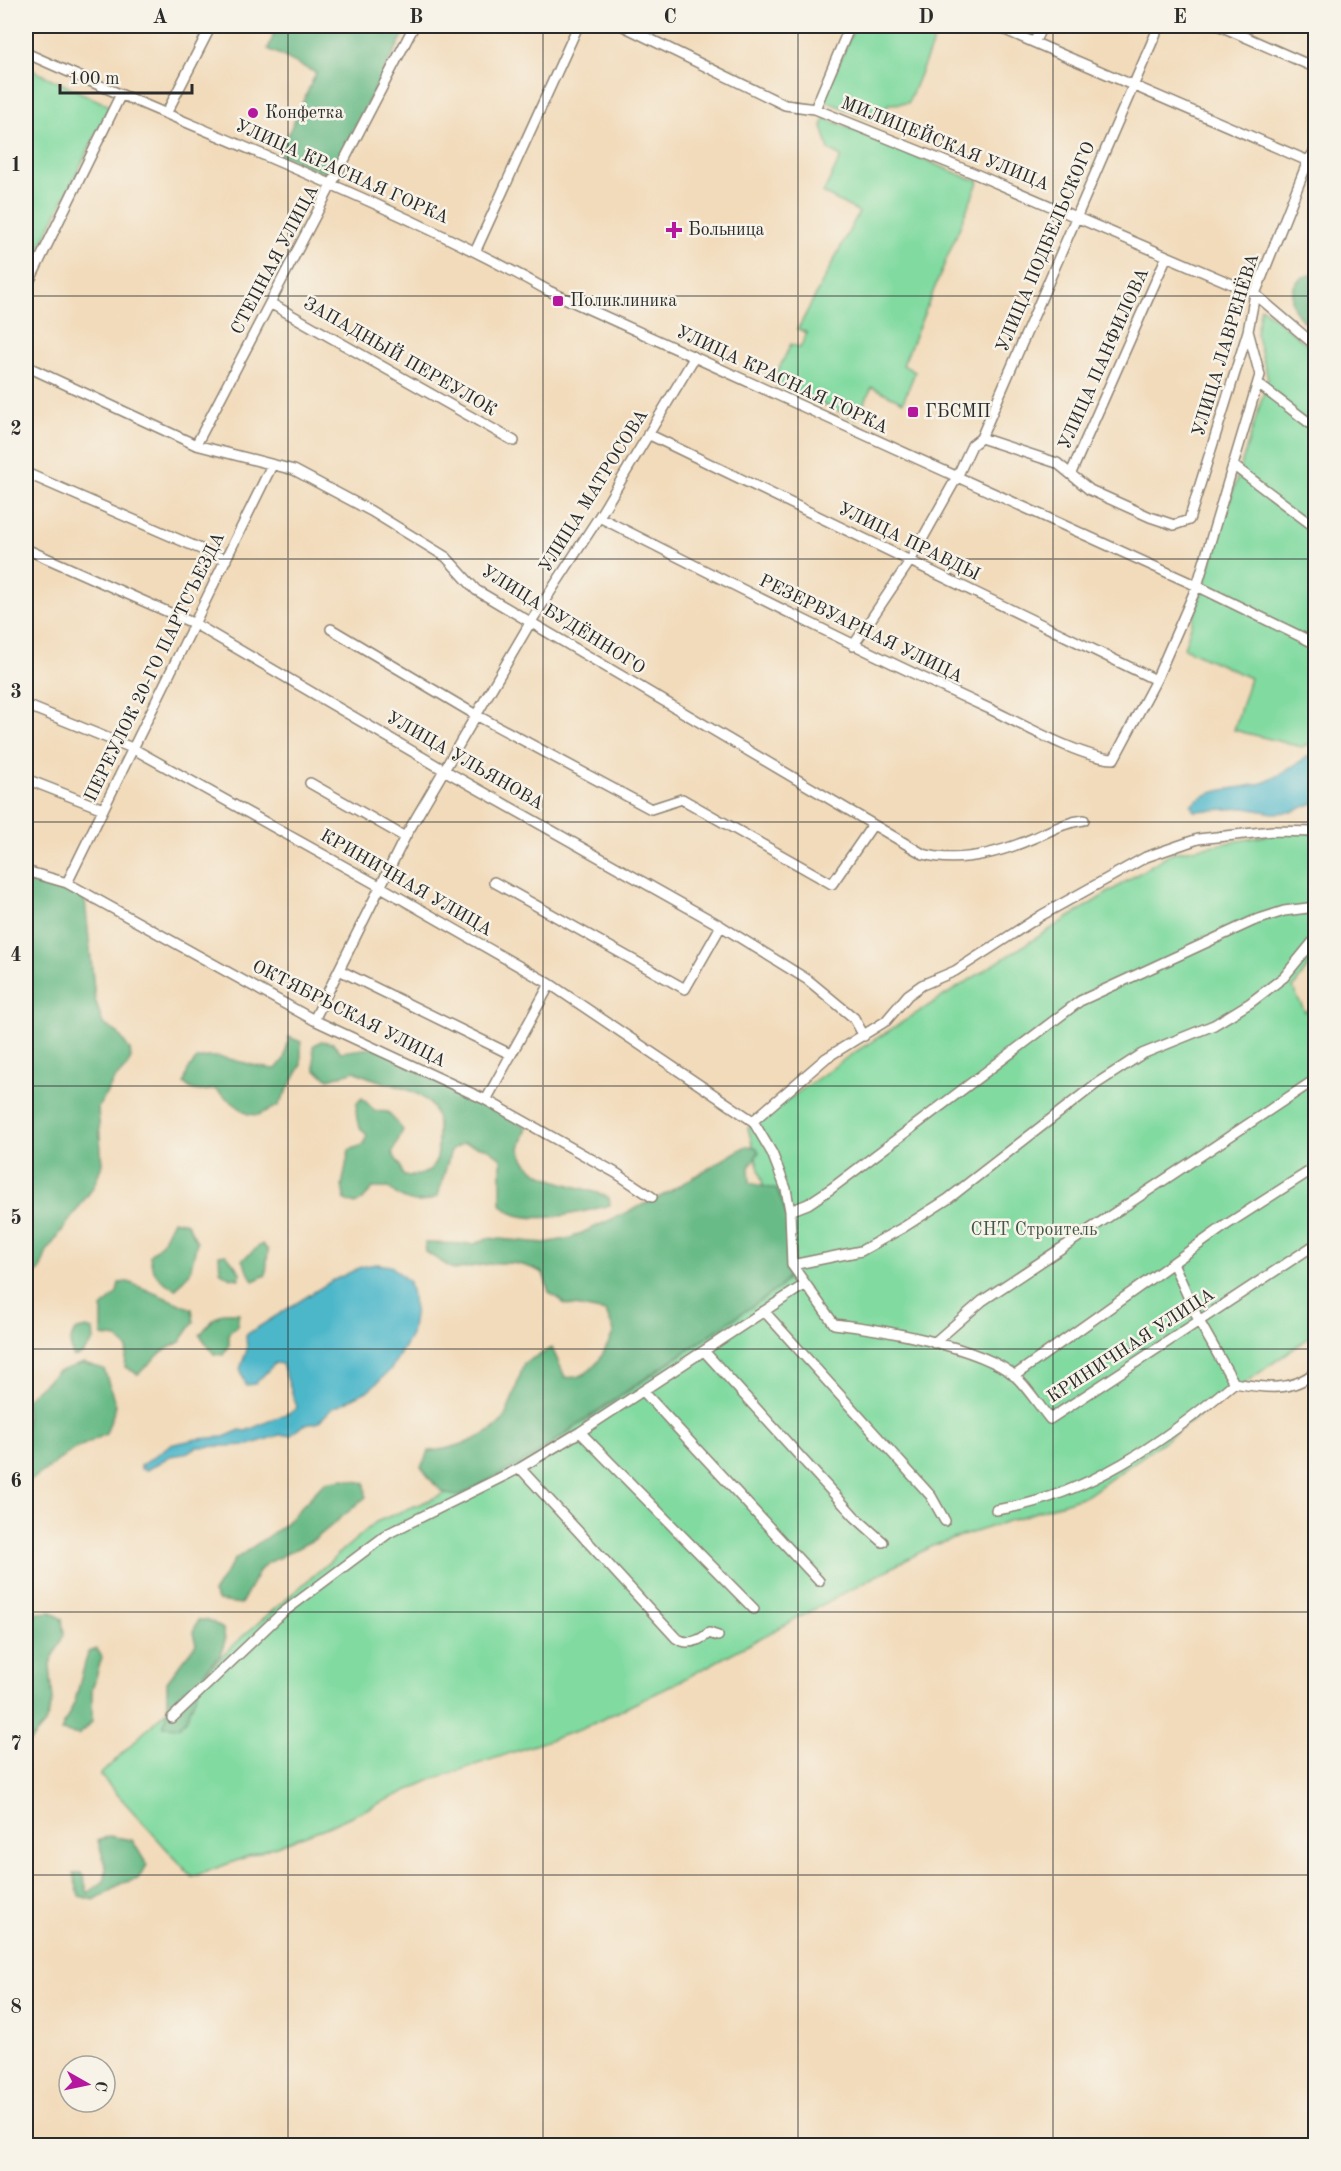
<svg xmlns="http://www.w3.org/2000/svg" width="1341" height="2171" viewBox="0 0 1341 2171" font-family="'Old Standard TT',serif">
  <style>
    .green { fill: #81daa0; stroke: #568266; stroke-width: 1.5 }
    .forest { fill: #68ba86; stroke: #4a7258; stroke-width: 1.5 }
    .water { fill: #4db7ca; stroke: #3c717a; stroke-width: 1.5 }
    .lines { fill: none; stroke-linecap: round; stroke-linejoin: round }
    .street-casing { stroke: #8e8373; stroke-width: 12 }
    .street { stroke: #fff; stroke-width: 9 }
    .grid { fill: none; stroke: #2b2b2b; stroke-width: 1.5; stroke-opacity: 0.55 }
    .poi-dot { fill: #b5179e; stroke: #f7f3e8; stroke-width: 2 }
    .labels { text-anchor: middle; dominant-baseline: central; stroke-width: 5; stroke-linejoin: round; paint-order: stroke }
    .poi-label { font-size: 18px; fill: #2b2b2b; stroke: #f7f3e8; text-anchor: start }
    .street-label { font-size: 18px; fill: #2b2b2b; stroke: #f7f3e8 }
    .park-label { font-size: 18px; fill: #405748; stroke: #f7f3e8 }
    .neatline { fill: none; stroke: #2b2b2b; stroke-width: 2 }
    .grid-label { font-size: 20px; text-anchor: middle; font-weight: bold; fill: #2b2b2b }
  </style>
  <rect width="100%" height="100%" fill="#f7f3e8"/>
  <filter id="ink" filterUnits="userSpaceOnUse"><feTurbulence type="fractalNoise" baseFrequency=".0167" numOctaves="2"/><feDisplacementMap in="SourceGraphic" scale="12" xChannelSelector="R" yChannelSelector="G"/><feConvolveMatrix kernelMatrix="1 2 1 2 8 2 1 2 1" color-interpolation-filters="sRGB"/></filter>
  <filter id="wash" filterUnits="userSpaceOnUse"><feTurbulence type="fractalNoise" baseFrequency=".008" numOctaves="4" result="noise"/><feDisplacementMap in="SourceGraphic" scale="24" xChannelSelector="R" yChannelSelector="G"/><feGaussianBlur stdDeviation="1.35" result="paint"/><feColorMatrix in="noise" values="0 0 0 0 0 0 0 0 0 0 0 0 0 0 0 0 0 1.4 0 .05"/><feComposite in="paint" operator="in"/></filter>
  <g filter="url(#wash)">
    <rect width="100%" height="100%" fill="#f2dbbb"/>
    <path class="green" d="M855,26h104l-24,12 -27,65 -20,1 -8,19 -57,-23z
      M26,67l84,39 -84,169z
      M825,118l143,60 11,2 -76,185 12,7 -12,30 -31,-15 -15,32 -85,-36 19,-39 9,4 7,-15 -9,-4 61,-117 -36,-19 18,-36 -12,-7 -7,-24z
      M1261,307l54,44v390l-13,6 -68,-17 16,-52 -66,-30 84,-269 -12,-46z
      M1315,827v130l-22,31 12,24 10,-6v327l-227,162 -156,51 -263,141 -87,42 -149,50 -108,49 -133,49 -92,-102 143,-139 133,-114 155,-64 248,-170 9,-9 -40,-151 107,-76 316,-199z"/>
    <path class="forest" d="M257,26h151l-78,149 -51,-21 37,-81 -48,-24 6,-15z
      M1315,275h1l-1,57c-5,-5 -12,-10 -17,-17 -13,-17 -5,-41 17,-40z
      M26,876l48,16 11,8 10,99 8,25 15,9 12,17 1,8 -4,8 -13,14 -16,28 4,57 -9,23 -46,63 -7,19 -14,10z
      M289,1037l12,5v24l-23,40 -20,9 -10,-1 -34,-25c-12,3 -21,4 -30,-6l4,-13 9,-11c27,-8 51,9 79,10l8,-10z
      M321,1041l12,2 8,9 38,-5 148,80 -7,21c8,37 61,35 89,50l1,7c-26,7 -91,25 -109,-1v-46l-12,-9 -26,-6 -12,7 -13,46c-20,11 -34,6 -49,-8h-16l-10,12 -8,4 -10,-4 -3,-14 7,-36 14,-5 4,-10c-11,-8 -12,-20 -10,-32l5,-5 13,13 13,1 15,18 -11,23 8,12 3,11c15,0 29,-1 34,-18 2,-9 0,-18 1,-27 1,-48 -53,-42 -83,-60l-26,8 -14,-9 -2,-24z
      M746,1146l10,1 3,5 -10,15 1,16 27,7c13,31 30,70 2,98l-197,133 -51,37 -73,38c-19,-1 -26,-15 -37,-29l8,-16c21,-1 59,-13 73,-30 7,-8 18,-46 22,-58l28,-15 13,29c27,5 40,-25 49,-46l-8,-19 -41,-8 -16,-12 -6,-19c-32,-17 -55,-9 -89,-3l-28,-18 -1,-9 50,1 12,-6 58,5 26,-5 91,-42z
      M173,1220l14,3 10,19 -7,30 -14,17c-16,-8 -25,-15 -26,-34l11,-11z
      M262,1244l6,6 -2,25 -13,6 -11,-21z
      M226,1254l14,18 -1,7 -10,-2 -9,-6 -1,-16z
      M128,1282l64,27 2,13 -14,20 -17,9 -25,23 -13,-7 2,-19 -10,-10 -15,-2v-28l15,-15 2,-10z
      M223,1313h16l-2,13 -8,7v13l-6,9 -9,-1 -14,-19 12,-15z
      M86,1328l7,2 1,10 -12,14 -9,3 -3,-14 4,-12z
      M84,1363l20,6 12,37 -10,28 -33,16 -47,34v-85l31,-27z
      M344,1479l21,4 1,14 -51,42 -49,25 -7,7 -18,33 -23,-3 -5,-8 21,-33 50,-35 41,-43z
      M51,1612l11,7 2,15 -14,30 3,37 -8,23 -19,22v-111l11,-22z
      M198,1620h11l14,9 2,11 -4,14 -15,16 -19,48 -8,9 -16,-1 4,-10v-34l29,-38 -3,-11z
      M97,1649l5,8 -10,33v32l-13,13 -18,-4 14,-30 13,-49z
      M109,1836l23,4 15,25 -9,14 -16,4 -28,17 -15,-4 -6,-23h9l6,20 17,-13 1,-13 -8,-26z"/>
    <path class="water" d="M1315,753v50l-24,9 -18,1 -28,-5 -51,3 -3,-6c16,-18 49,-15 71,-22 20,-6 34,-21 53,-30z
      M376,1264l15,2 18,16 6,27 -4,26 -20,34 -12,12 -12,10 -34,17 -16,15 -14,2 -12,10h-12l-30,10 -52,2 -13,7 -14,2 -23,14 -6,-1v-3l29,-21 27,-6 27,-2 16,-7 6,1 49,-21 2,-3 -15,-43 -7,-1 -20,21 -9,1 -6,-16 7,-19 -1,-15 84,-53 31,-15z"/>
  </g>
  <g filter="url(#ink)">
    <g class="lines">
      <g class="street-casing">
        <path id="street" d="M623,26l162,79 30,4 156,63 284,122 61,52
          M996,26l312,135
          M1220,26l96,42
          M1035,41l7,-15
          M26,53c175,79 355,144 523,238l648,295 119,58
          M815,109l35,-83
          M166,114l45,-88
          M476,250l102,-224
          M26,288l94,-192
          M270,303l244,138
          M26,366l170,79 98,25 77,41 75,46 30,33 447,264c36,10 79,-2 113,-17 16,-7 30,-15 48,-17
          M1258,384l58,44
          M648,434l508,246
          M981,438l76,25 33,27 60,27 24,8 15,-5 59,-189 7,-37 53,-133 8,-12
          M196,445l218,-419
          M1234,466l82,62
          M26,473l200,87
          M1071,473l95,-215
          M599,517c130,66 260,132 393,193 29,14 92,49 122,49l42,-79 41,-94 63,-211 -12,-44
          M26,549l169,75 249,146 277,156 87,54 46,38 10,18
          M331,629l145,86 175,94 31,-10 150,85 40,-58
          M853,646l57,-85 47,-84 15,-32 9,-7 178,-412
          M26,705l106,43 249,139 169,97 203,137 19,32 14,36 4,22 2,54 42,59c46,5 146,22 181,52 13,12 24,30 35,43l266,-175
          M26,779l77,30
          M310,783l95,54
          M26,871l41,12 247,137 172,80 130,73 36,24
          M494,882l191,107 36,-63
          M67,883l205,-418
          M339,970l171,84
          M314,1020l91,-183 125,-214 69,-106 95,-159
          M486,1100l64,-116
          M753,1121l73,-63 60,-37 22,-26 14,-10 33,-14 87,-56 104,-58 52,-18 74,-8 44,1
          M790,1211l18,-7 24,-16 248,-187 173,-80 31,-10 32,-4
          M1173,1263l26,58 35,62
          M792,1265l69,-14 43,-24 44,-28 148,-115 46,-30 72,-29 36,-22 34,-26 32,-39
          M764,1311l167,185 14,25
          M934,1343l48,-42 334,-222
          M704,1351l151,166 28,25
          M1014,1376l212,-151 90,-58
          M643,1391l176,190
          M580,1432l174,177
          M520,1468l156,170c12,8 23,3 33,-5l9,3
          M996,1510c90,-13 169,-69 238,-127 30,5 58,10 82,-12
          M172,1718l109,-104 108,-81 131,-65 60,-36 224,-147"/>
      </g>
      <use href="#street" class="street"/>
    </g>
  </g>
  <path class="grid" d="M288,26v2120M543,26v2120M798,26v2120M1053,26v2120M26,296h1290M26,559h1290M26,822h1290M26,1086h1290M26,1349h1290M26,1612h1290M26,1875h1290"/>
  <g class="poi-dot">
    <circle cx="253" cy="113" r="6"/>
    <path d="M671 221h6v6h6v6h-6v6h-6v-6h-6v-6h6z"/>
    <rect x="552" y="295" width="12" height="12" rx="3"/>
    <rect x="907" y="406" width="12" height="12" rx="3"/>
  </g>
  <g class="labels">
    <g class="poi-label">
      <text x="265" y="113">Конфетка</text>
      <text x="688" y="230">Больница</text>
      <text x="570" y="301">Поликлиника</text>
      <text x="925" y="412">ГБСМП</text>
    </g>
    <g class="street-label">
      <text transform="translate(945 144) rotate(22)">МИЛИЦЕЙСКАЯ УЛИЦА</text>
      <text transform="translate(342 172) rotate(24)">УЛИЦА КРАСНАЯ ГОРКА</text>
      <text transform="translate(1046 247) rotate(-67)">УЛИЦА ПОДБЕЛЬСКОГО</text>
      <text transform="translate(275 260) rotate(-62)">СТЕПНАЯ УЛИЦА</text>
      <text transform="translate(1226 345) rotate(-73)">УЛИЦА ЛАВРЕНЁВА</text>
      <text transform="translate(400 357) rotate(30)">ЗАПАДНЫЙ ПЕРЕУЛОК</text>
      <text transform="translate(1104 359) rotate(-66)">УЛИЦА ПАНФИЛОВА</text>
      <text transform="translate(782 380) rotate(25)">УЛИЦА КРАСНАЯ ГОРКА</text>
      <text transform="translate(594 491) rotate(-58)">УЛИЦА МАТРОСОВА</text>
      <text transform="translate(909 542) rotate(26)">УЛИЦА ПРАВДЫ</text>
      <text transform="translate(563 620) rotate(32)">УЛИЦА БУДЁННОГО</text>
      <text transform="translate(861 629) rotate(26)">РЕЗЕРВУАРНАЯ УЛИЦА</text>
      <text transform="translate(155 667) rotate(-64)">ПЕРЕУЛОК 20-ГО ПАРТСЪЕЗДА</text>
      <text transform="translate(465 761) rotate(30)">УЛИЦА УЛЬЯНОВА</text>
      <text transform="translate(406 883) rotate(30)">КРИНИЧНАЯ УЛИЦА</text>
      <text transform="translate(349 1014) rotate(27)">ОКТЯБРЬСКАЯ УЛИЦА</text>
      <text transform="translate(1131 1346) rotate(-33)">КРИНИЧНАЯ УЛИЦА</text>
    </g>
    <g class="park-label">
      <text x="1034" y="1230">СНТ Строитель</text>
    </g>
  </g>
  <rect width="1341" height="2171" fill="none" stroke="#f7f3e8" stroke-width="66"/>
  <g transform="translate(87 2084) rotate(99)"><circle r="28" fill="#f7f3e8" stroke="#a5a39c" stroke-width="1.5"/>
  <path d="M0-4.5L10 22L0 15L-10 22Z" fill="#b5179e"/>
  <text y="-9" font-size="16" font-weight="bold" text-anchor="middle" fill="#2b2b2b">С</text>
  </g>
  <path d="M60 84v9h132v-9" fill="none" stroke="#2b2b2b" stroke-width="3"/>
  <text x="69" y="84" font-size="18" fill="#2b2b2b" stroke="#f7f3e8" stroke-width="4.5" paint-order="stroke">100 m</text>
  <rect x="33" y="33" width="1275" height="2105" class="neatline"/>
  <g class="grid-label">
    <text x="160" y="23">A</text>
    <text x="416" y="23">B</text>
    <text x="670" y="23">C</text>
    <text x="926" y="23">D</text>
    <text x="1180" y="23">E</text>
    <text x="16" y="171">1</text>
    <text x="16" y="435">2</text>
    <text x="16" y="698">3</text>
    <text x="16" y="961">4</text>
    <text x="16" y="1224">5</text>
    <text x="16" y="1487">6</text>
    <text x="16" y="1750">7</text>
    <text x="16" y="2013">8</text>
  </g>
</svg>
